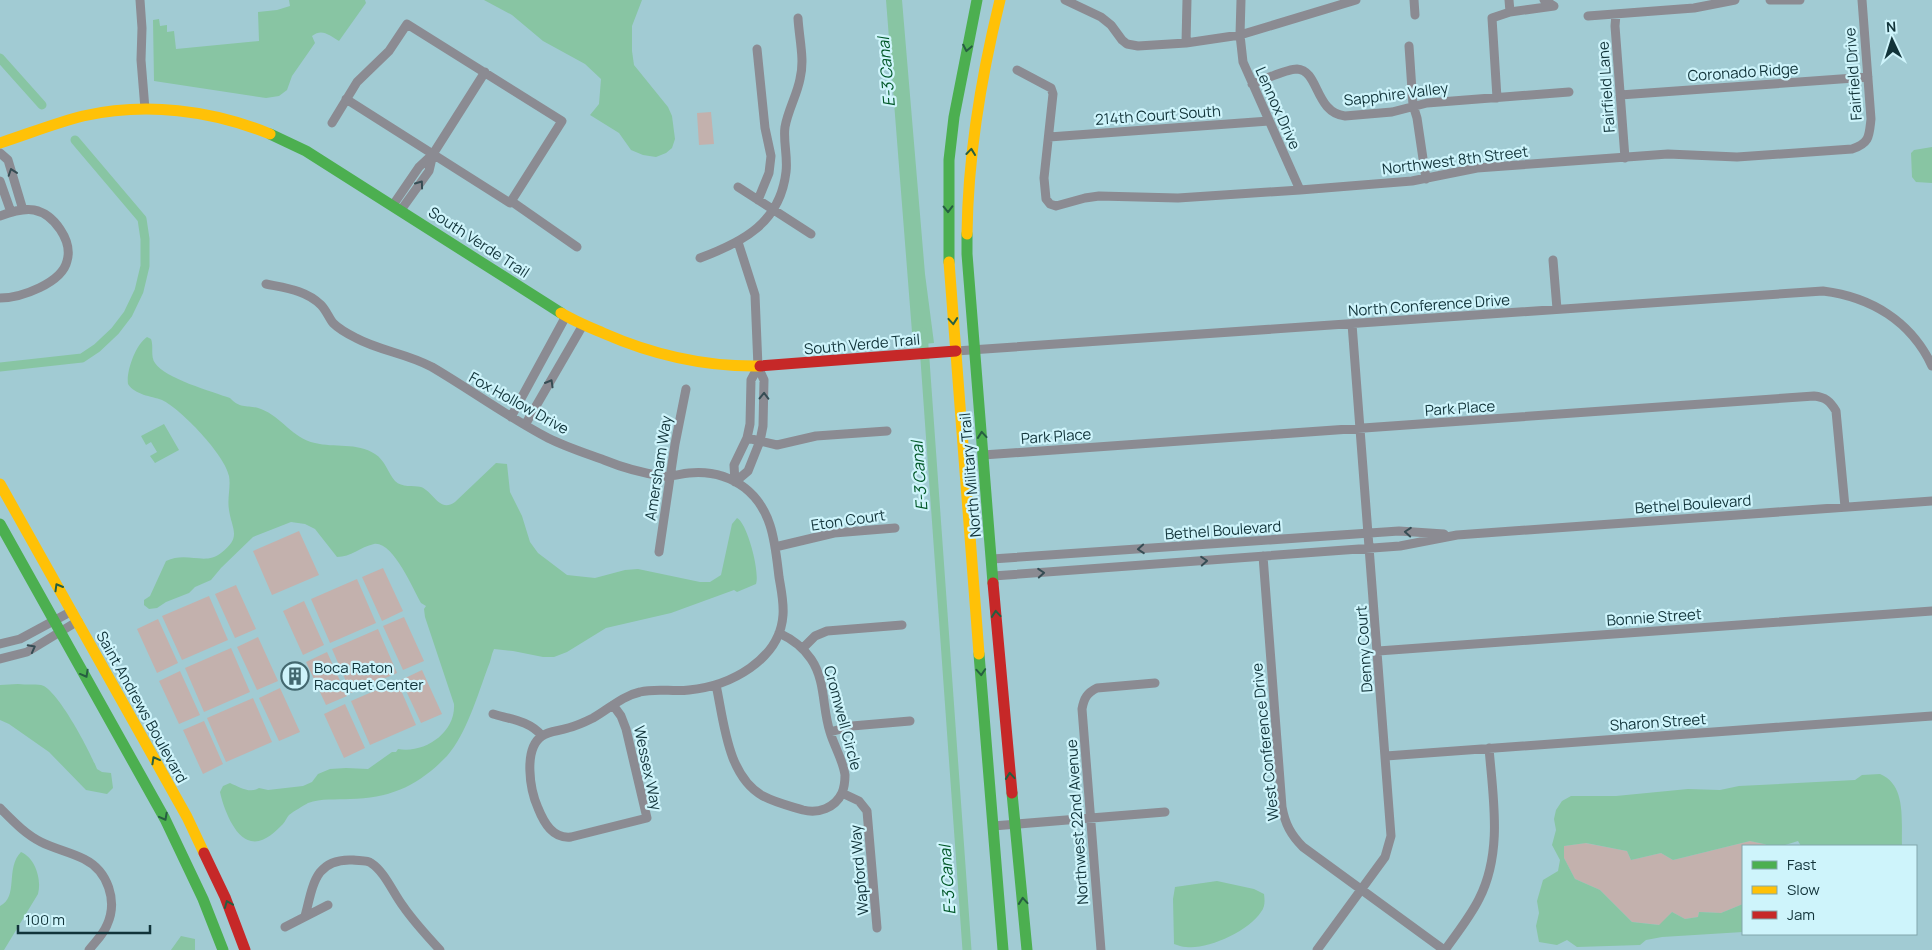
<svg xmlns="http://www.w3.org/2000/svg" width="1932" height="950" viewBox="0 0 1932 950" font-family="Manrope,sans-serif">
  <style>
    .green { fill: #c3b1ad }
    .water { fill: #88c5a3 }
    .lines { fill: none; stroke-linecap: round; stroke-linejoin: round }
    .canal { stroke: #88c5a3; stroke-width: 9 }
    .street { stroke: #8b8b92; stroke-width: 9 }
    .fast { stroke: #4caf50; stroke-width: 11 }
    .slow { stroke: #ffc107; stroke-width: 11 }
    .jam { stroke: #c62828; stroke-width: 11 }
    .oneway { stroke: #265e41 }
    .oneway2 { stroke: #364d54 }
    .labels { text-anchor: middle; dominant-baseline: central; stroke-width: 4.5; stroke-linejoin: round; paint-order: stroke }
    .street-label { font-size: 15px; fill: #113339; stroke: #cef4fb }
    .poi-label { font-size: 15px; fill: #113339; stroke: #cef4fb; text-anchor: start }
    .water-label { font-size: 16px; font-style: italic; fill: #005727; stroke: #cef4fb }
  </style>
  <rect width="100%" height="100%" fill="#a1cbd3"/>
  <path class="green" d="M711,112l3,32 -15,1 -2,-32z
    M299,531l20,44 -47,20 -19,-44z
    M383,568l20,43 -21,10 -20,-44z
    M357,579l19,44 -46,20 -19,-44z
    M236,585l20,44 -21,9 -20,-44z
    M209,596l19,44 -46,20 -20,-44z
    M304,601l20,44 -21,10 -20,-44z
    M404,617l20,44 -21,9 -20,-44z
    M158,619l20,44 -21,10 -20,-44z
    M378,629l19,44 -46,20 -19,-44z
    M258,637l20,44 -21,9 -20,-43z
    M231,648l19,44 -46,20 -19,-44z
    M327,652l20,44 -21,9 -20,-43z
    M422,670l20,44 -21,9 -20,-43z
    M180,671l20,44 -21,9 -20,-43z
    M397,681l19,44 -46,20 -19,-44z
    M280,688l20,44 -21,9 -20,-43z
    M253,698l19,44 -46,20 -19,-44z
    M345,704l20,44 -21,10 -20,-44z
    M204,721l19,43 -20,10 -20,-44z
    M1750,841l14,3 5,2h-26v58l-22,9 -22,-1 -1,5 -13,2 -13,-7 -12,13 -28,-3 -32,-32 -25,-11 -11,-21v-12l21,-3 42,8 4,9 30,-7 12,7z"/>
  <path class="water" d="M289,0h76l1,3 -27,38c-10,-6 -17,-13 -27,-5l3,7 -23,33 -5,14 -8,6 -13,2 -112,-17 -1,-61 6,-1 1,7 7,-1v7l7,-1 2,18 83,-8 -1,-29 19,-2 13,-4z
    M484,0h158l-10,26v25l2,14 34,42 4,9 3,23 -3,9 -6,5 -10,4 -13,-2 -12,-5 -12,-17 -29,-18 9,-11 2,-25 -16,-15 -42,-23 -31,-26z
    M886,0h16l23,274 9,69 -21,2z
    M1932,147v36l-16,-1 -4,-5 -1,-24 3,-3z
    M147,337l4,2c3,8 -1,17 4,24 9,15 58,29 75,35 11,12 18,6 31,11 21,8 31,29 54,34 19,5 42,-1 60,11 10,6 13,19 20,27 7,7 18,4 26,6 13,5 18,26 34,15l41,-39 11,1 3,28 12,24 8,26 8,11 29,22 28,3 30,-8 13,-1 62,13h10l11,-7 11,-51 5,-6c11,6 23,55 19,66l-19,8 -3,-2 -63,23 -65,15 -39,24 -13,5h-11l-30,-6 -19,-2c-3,6 -3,12 -6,18 -10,27 -22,68 -41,89 -29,30 -56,42 -97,43 -14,1 -29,-1 -42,4 -5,3 -14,8 -19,12 -2,2 -4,7 -6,9 -8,8 -20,20 -32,17 -17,-3 -28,-35 -31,-49l3,-6 7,-3c9,4 20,11 29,5l9,2 35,-4 9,-4 6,-8 12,-5 16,-1 22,1 24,-17h4l2,-3c26,5 58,-16 56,-45l-29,-87 -1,-8 2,-3 -5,-3c-8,-14 -28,-62 -47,-59 -14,3 -23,13 -37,13l-22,-28 -10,-5 -14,-2 -38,15 -32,31 -10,12 -16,7 -6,6 -23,9 -9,6 -8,1 -5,-4v-5l6,-4 16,-35c21,-10 39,5 55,-8 21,-16 11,-23 8,-43 -2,-12 2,-23 0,-34 -4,-21 -48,-67 -67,-76 -11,-4 -27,-5 -34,-16 -2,-13 8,-40 19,-47z
    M164,424l15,26 -24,13 -5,-7 7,-4 -6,-10 -5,3 -5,-9z
    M18,684c8,1 17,0 23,1 16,3 50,68 56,84l5,3 9,1 2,15 -6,6 -21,-4 -37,-38 -40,-28 -9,-4v-35z
    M1880,774c27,11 21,48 22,72h-101l-3,-5 -16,5h-13l-5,-2 -14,-3 -77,19 -12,-7 -30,7 -4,-9 -41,-8 -22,3v12l11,21 25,11 32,32 27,3 13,-13 13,7 13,-2 1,-5 22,1 22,-9v28l-81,5 -16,3 -6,5 -63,2 -10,-7 -10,5 -18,-3 -3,-16 3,-13 -2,-12 6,-21 15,-9 2,-11 -8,-15 4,-15 -2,-11 2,-9 6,-9 9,-5h45l72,-7 32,1 19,-4 116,-6 7,-5z
    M21,852c14,6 21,27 17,42l-34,56h-4v-44c19,-9 5,-38 21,-54z
    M1217,881l37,8 10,5c1,7 1,13 -3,18 -12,19 -54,38 -75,35 -4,0 -8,-2 -12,-3l-1,-45 2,-12z
    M181,936l14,3v11h-24z"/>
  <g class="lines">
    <path class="canal" d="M0,58l42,47
      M923,332l44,618
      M0,367l82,-9 15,-10 18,-17 13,-17 11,-23 6,-25v-27l-3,-20 -67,-79"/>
    <path class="street" d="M140,0l2,28 -1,32 4,49
      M1065,0l36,17 10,8 11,15 5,4 11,2 48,-3 54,-8 116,-35
      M1241,0l-1,35 3,27 57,128
      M1414,0l1,15
      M1509,0l1,12
      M1770,0h30
      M1616,14l-1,12 10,132
      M1588,16l106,-8 41,-8
      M1186,43l1,-43
      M1409,46l4,59 4,13 9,61
      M757,49l8,79 6,28 -2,17 -11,27
      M1017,70l34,18 2,6 -9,84 2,21 4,5 6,2 29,-8 14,-2 79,2 122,-8 112,-9 65,-13 191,-14 69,3 115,-8c18,-6 17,-13 19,-30l-9,-119
      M1252,84c12,-4 34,-15 45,-15 22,1 18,44 48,47l47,-4 35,-9 142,-11
      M1620,95l248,-18
      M1497,98l-5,-80 18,-6 44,-6 -10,-6
      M332,123l25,-41 32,-31 18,-27 155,97 -52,82 -164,-104
      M1049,137l220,-16
      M0,153l8,7 15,50
      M0,181l11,31
      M738,187l73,47
      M511,201l66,46
      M393,205l26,-38 14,-13 52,-82
      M401,210l28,-39 4,-17
      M0,216c11,-4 23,-8 34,-6 20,4 39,31 33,51 -5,22 -46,37 -67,37
      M700,258c43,-16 80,-35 86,-86 2,-15 -3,-31 -1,-45 3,-17 12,-32 15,-48 5,-19 -1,-41 -2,-61
      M1553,260l4,49
      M266,284c19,4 40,6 55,21 5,5 8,13 12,18 6,6 15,11 23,15 24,13 50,15 76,29 39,23 76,50 116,71 18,9 37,15 56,22 17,7 39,13 58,16 9,1 17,-2 27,-3 20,-2 40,3 56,15 28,22 30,56 34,89 2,12 5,25 4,38 -3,45 -53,71 -94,75 -16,2 -33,-2 -49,2 -18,4 -31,17 -47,26 -8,4 -17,8 -25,10 -9,3 -19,3 -26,8 -19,13 -12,54 -4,72 6,15 15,31 33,29l76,-19 -21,-89 -5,-13 -8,-11
      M956,351l867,-60c48,6 88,30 109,75
      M511,417l55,-101
      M525,425l58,-100
      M747,438l30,7 39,-9 71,-5
      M983,455l831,-59c11,1 16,5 22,15l9,96
      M735,482l13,-11 12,-30 3,-15 1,-46 -6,-13 -3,-72 -17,-53
      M735,482l-1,-17 13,-27 3,-14 1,-44 7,-13
      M775,547l59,-14 61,-5
      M659,552l16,-108 11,-55
      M1263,556l19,251c3,17 9,28 21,40l141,103
      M992,559l407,-28 45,3
      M993,576l407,-30 57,-11 475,-34
      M0,644l20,-5 52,-28
      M803,648l12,-12 12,-5 75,-6
      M1378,651l554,-40
      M0,659l27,-7 51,-31
      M716,685c8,36 11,91 47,111 13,7 27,10 40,14 15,4 32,-2 39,-17 2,-5 3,-12 3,-18 -2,-15 -11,-29 -15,-43 -8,-24 -4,-51 -19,-73 -8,-12 -19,-20 -32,-26
      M493,714c17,5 37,7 49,22
      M830,732l22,-6 58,-5
      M1386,756l546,-40
      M842,793l17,8 8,10 10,117
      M0,808c13,13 25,26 41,34 14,7 29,10 43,17 24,12 34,42 23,66 -4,10 -12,17 -18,25
      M993,826l172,-14
      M305,916c8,-29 9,-58 48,-56 5,1 14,0 18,3 14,9 22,30 32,43 11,16 24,30 37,44
      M285,927l43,-22
      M1101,950l-19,-241c2,-11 5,-16 15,-21l58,-5
      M1317,950l68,-93 6,-21 -39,-512
      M1445,950c12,-17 25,-33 34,-51 24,-47 14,-101 10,-151"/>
    <path class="fast" d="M270,134l36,17 255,162
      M967,234v20l26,329
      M949,262v-102l5,-43 23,-117
      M0,524l165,295 38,80 20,51
      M979,654l24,296
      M1012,793l15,157"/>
    <path class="slow" d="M0,143c28,-9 55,-20 83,-27 63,-14 128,-6 187,18
      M967,234c1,-79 14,-157 33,-234
      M949,262l30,392
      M561,313c13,8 28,14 42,20 50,22 102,34 157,33
      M0,484l187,333 17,36"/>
    <path class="jam" d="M760,366l196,-15
      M993,583l19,210
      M204,853l21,44 20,53"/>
  </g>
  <defs><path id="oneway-chevron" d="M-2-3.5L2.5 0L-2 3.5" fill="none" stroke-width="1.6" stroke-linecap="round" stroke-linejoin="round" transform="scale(1.25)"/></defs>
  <g class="oneway">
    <use href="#oneway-chevron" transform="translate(967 48) rotate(101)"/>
    <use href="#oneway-chevron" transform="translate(971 152) rotate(-84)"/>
    <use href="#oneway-chevron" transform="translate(948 209) rotate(89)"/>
    <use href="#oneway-chevron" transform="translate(953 321) rotate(85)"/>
    <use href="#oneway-chevron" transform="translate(982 435) rotate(-95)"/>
    <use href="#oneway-chevron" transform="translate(58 587) rotate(-120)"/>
    <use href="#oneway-chevron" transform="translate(996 614) rotate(-95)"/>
    <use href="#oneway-chevron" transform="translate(981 672) rotate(86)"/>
    <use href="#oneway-chevron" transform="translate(85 674) rotate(61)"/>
    <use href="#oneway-chevron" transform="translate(155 760) rotate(-119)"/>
    <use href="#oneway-chevron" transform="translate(1010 776) rotate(-95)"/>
    <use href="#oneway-chevron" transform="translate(164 817) rotate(62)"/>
    <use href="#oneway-chevron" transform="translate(1023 901) rotate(-95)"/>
    <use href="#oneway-chevron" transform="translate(228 904) rotate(-112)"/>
  </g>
  <g class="oneway2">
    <use href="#oneway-chevron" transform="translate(12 172) rotate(-109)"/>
    <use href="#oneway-chevron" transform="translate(420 184) rotate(-54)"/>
    <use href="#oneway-chevron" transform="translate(550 383) rotate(-60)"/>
    <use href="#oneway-chevron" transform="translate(764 396) rotate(-89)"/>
    <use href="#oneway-chevron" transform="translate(1408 532) rotate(-176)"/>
    <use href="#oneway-chevron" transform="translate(1141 549) rotate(176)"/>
    <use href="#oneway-chevron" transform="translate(1204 561) rotate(-4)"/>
    <use href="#oneway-chevron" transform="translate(1041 573) rotate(-4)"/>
    <use href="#oneway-chevron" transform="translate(32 648) rotate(-28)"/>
  </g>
  <defs>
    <g id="building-ring" transform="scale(1.4375)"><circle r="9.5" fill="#cef4fb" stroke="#43686f" stroke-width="1.5"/><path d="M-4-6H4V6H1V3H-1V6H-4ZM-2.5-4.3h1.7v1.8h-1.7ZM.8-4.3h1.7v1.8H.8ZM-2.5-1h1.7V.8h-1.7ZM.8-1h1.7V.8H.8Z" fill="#43686f"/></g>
  </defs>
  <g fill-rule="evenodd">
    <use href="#building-ring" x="295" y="676"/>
  </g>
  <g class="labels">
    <g class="street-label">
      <text transform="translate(1743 72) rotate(-4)">Coronado Ridge</text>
      <text transform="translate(1853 74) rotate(-94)">Fairfield Drive</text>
      <text transform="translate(1606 87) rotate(-94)">Fairfield Lane</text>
      <text transform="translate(1396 94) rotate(-7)">Sapphire Valley</text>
      <text transform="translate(1278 108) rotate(66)">Lennox Drive</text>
      <text transform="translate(1158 115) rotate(-4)">214th Court South</text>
      <text transform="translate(1455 160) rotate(-7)">Northwest 8th Street</text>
      <text transform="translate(479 242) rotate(33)">South Verde Trail</text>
      <text transform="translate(1429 305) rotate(-4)">North Conference Drive</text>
      <text transform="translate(862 344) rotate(-5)">South Verde Trail</text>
      <text transform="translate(519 403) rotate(29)">Fox Hollow Drive</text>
      <text transform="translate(1460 408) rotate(-4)">Park Place</text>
      <text transform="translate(1056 436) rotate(-4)">Park Place</text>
      <text transform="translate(658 468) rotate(-81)">Amersham Way</text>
      <text transform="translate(970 475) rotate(-95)">North Military Trail</text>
      <text transform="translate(1693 504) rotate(-4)">Bethel Boulevard</text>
      <text transform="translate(848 520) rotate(-8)">Eton Court</text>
      <text transform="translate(1223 530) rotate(-4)">Bethel Boulevard</text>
      <text transform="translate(1654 617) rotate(-4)">Bonnie Street</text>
      <text transform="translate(1364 649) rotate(-94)">Denny Court</text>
      <text transform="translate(142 707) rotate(61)">Saint Andrews Boulevard</text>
      <text transform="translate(843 718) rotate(75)">Cromwell Circle</text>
      <text transform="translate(1658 722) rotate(-4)">Sharon Street</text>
      <text transform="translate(1265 742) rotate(-96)">West Conference Drive</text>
      <text transform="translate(648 768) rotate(78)">Wessex Way</text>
      <text transform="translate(1077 822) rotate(-94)">Northwest 22nd Avenue</text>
      <text transform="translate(859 870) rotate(-95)">Wapford Way</text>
    </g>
    <g class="poi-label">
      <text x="314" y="667">Boca Raton<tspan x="314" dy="17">Racquet Center</tspan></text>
    </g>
    <g class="water-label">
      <text transform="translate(886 72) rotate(-95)">E-3 Canal</text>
      <text transform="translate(919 476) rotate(-94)">E-3 Canal</text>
      <text transform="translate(947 880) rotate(-94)">E-3 Canal</text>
    </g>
  </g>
  <rect x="1742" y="845" width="175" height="90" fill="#cef4fb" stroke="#82a7ad"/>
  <rect x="1752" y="861" width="25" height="8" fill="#4caf50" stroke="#82a7ad"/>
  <text x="1787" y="870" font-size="15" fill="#113339">Fast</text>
  <rect x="1752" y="886" width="25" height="8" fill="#ffc107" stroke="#82a7ad"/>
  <text x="1787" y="895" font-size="15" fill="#113339">Slow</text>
  <rect x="1752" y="911" width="25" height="8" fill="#c62828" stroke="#82a7ad"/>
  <text x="1787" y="920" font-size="15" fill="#113339">Jam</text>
  <g transform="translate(1892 40) rotate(356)" stroke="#cef4fb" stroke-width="4" paint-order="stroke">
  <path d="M0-4L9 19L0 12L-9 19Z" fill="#113339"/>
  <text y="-8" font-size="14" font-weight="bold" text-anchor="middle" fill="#113339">N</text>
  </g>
  <path d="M18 925v8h132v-8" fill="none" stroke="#113339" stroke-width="2.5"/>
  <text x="25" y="925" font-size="15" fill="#113339" stroke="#cef4fb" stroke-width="4" paint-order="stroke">100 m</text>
</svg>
